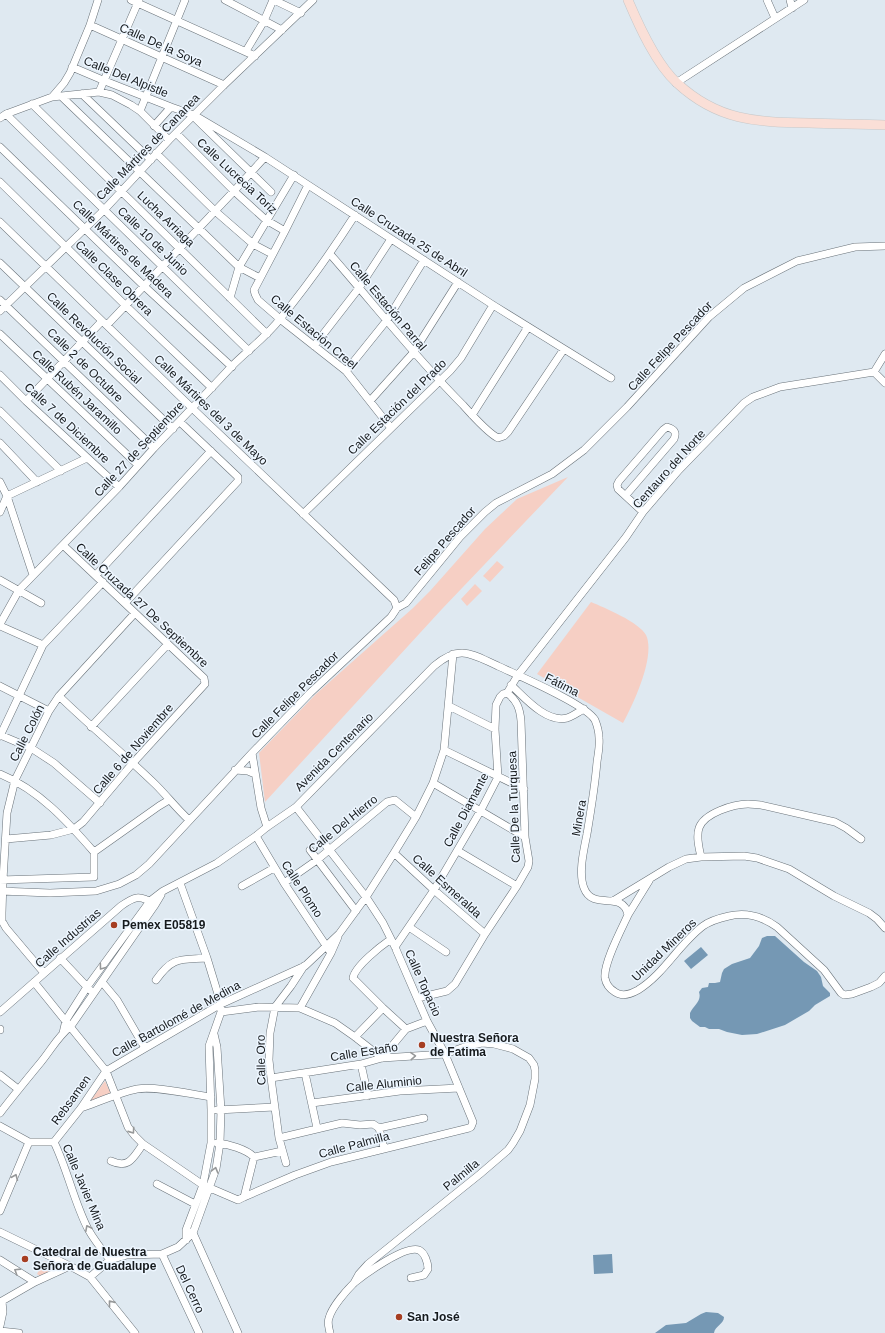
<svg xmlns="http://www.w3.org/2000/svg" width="885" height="1333" viewBox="0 0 885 1333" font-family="Arial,sans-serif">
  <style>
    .green { fill: #f6cfc4 }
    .water { fill: #7598b4 }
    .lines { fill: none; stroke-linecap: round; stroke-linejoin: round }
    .minor-casing { stroke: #697279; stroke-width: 8 }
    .major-casing { stroke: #c7c8c9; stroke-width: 10 }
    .minor { stroke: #fff; stroke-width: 7 }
    .major { stroke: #fadfd7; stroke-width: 9 }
    .oneway { stroke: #969899 }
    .poi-dot { fill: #a63e22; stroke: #edf6ff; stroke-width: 1.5 }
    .labels { text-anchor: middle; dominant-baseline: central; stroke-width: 3; stroke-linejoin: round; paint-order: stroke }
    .street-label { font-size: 12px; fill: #161a1d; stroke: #edf6ff }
    .poi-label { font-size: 12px; font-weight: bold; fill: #161a1d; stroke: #edf6ff; text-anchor: start }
  </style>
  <rect width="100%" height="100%" fill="#dfe9f1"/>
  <path class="green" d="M568,477l-126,132 -177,193 -6,-49 57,-59 97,-86 17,-17 55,-62 32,-30z
    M497,561l7,6 -14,15 -7,-6z
    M475,584l7,7 -15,15 -6,-7z
    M591,602c14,6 48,20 55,33 10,21 -13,70 -23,88l-86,-49z
    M105,1081l7,15 -22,5z
    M44,1261l18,7 -22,8 -3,-2z"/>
  <path class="water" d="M767,936h8l29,26 13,9 4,6 2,9 7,7v3l-15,9 -6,6 -24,14 -28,9 -15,1 -15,-3 -8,-3h-10l-4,-2h-5l-8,-6 -2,-3v-5c4,-8 12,-12 9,-21l3,-4 6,-1 1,-4h6l5,-1 2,-9 2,-4 8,-5 18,-6 9,-12 3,-8z
    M701,947l7,8 -17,14 -7,-8z
    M612,1254l1,19 -19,1 -1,-19z
    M706,1312l12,1 6,4c0,7 -9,9 -10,16h-59l11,-8 20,-2 15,-9z"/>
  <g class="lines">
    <g class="minor-casing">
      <path id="minor" d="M131,0l124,56
        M225,0l57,30
        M274,0l27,13
        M767,0l8,18
        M790,0l2,8
        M90,25l134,60
        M246,51l18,-30 9,-21
        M72,67l33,14 66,26 23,8 71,42 228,148 118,73
        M676,83l128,-83
        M99,92l40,-92
        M82,94l69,66
        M52,97l12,-14 6,-10 20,-48 8,-25
        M62,97l177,170 21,11
        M32,104l235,230
        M140,111l45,-111
        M6,114l243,237
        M0,118l6,-4 46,-17 47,-5 13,3 19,10 9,6 29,29
        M196,119l75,73
        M154,126l17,-19
        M176,133l58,58 32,29 19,11
        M0,147l144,139 88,81
        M156,153l59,58 38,33 19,10
        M0,182l125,123 87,83
        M308,185l-23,46 -31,59 1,4 3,6 22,19 66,52 45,57
        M0,222l192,186 202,192 3,8 -6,9 -81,76 -58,60 9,55 6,19
        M330,254c44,50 85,103 133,151 8,9 25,28 35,33l6,-2 4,-4 56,-83
        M0,263l173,166
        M230,298l9,-31 55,-92
        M0,300l154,148
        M0,311l104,-101 65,-70 55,-55 89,-85
        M107,325l127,-134 31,-34
        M0,334l138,131
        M314,346l45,-58 32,-49
        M346,371l41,-51 37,-60
        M874,372l11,11
        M0,375l26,26 93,86
        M26,401l76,-80
        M370,401l43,-48 45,-71
        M0,411l61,60
        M472,415l56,-88
        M0,443l37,39
        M0,482l7,14 26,79
        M626,495l48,-56c3,-7 0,-10 -7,-12l-4,3 -44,51 -2,4 1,4 25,23
        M7,496l80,-38
        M0,512l7,-16
        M303,514l147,-143 11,-13 32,-53
        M96,575l115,-124
        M0,580l41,23
        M125,603l113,-122v-4l-58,-55
        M397,608l9,-5 54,-66 25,-25 11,-9 56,-29 32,-24 43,-43 82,-90 35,-29 53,-27 58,-14 30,-1
        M0,624l19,-34 100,-103 35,-39 38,-40c14,-14 27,-28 40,-42 16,-16 34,-29 48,-47 27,-33 52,-68 75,-104
        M0,626l43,19
        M511,685c14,13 35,38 56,33 6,-2 11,-6 17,-9
        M0,686l49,25
        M59,696c31,30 65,58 97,89 11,11 21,24 33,35
        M449,706l46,23
        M91,727l77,-83
        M0,735l31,13 23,15 46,40
        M0,736l43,-91 60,-63
        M444,750l80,39
        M235,770l13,1 7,3
        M0,774c39,16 67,47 94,78v25l-94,3
        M433,783l92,54
        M256,836l28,47 47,70
        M6,839l45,-4 23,-6 9,-7 49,-58 73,-80 -1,-6 -140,-132
        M310,850l46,61
        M458,851l59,35
        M94,852l65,-46 10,-6
        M394,853l40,37 51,44
        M701,857c-2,-9 -5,-20 -2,-29 5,-15 35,-24 49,-24 5,0 9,1 13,1l74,17 11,6 15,11
        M180,883l27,75 14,46v8l-12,34 2,64v33l-8,42 -17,45v10
        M284,883l33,-23 70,-58 8,-2 21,17
        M242,886l32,-18
        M0,891l50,2 46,-2 23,-7 17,-9 13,-11 103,-111
        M613,901l56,-34 17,-8 15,-2 43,-1 13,2 32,11 45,27 35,17 8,6 8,9
        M628,915l21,-34
        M409,927l37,25
        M391,939c-10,7 -36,27 -38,39l30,30 23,21
        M395,947l39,-57 47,-80 17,-33 -3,-48 1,-24 4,-8 3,-3 4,-1 11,-18 108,-138 17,-25 36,-42 65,-67 9,-6 27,-10 94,-15 11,-18
        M60,958l30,32
        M44,973l-38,-45 -4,-7v-8l1,-33 4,-67 8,-33 34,-69 10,-15 76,-83
        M156,980c17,-24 24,-20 51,-22
        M34,982l72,89 22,56 7,9 8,8 60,41 35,15 6,-3 10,-40
        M102,982l15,18 28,48
        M418,998l29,-7 8,-7 30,-50 32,-48 11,-19 1,-6 -4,-24 -4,-116c-1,-12 -4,-21 -14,-28
        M300,1008l31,-55 7,-16
        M0,1012l121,-106c13,-9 18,-12 33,-2
        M221,1012l38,-5 41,1 35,15 20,14 27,21
        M0,1029v1
        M63,1033l3,-13 21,-33 63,-86 13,-10 54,-28 39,-27 11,-9 29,-20 138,-141c26,-22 37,-12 64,0 19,9 88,38 97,54 2,5 4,12 4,18 1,8 -1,16 -2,24 -2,24 -6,48 -10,72 -3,15 -9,39 -3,54 9,24 39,1 44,27 -6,13 -25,49 -23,63 1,6 5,11 10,14 7,5 16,2 23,-2 26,-16 41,-46 65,-64 7,-5 17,-8 26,-10 17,-4 34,1 48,11l47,43 17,23 3,2 8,-1 19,-7 8,-4 6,-7
        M355,1037l28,-29
        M382,1058l24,-29 21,-8
        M361,1064l7,32
        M305,1073l12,55
        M0,1075l18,14
        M271,1078l90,-14 21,-6 63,-4 22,-8 15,-3 12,1 19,5 16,9 5,7 1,5v9l-5,26 -10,26 -7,12 -5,7 -28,24 -112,90 -9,10 -5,9
        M312,1103l88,-12 59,-3
        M81,1108c17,-6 40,-16 56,-19 19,-3 53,5 74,8
        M217,1110l58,-3
        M0,1113c13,-17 27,-34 41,-51 10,-12 17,-26 30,-36l84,-121 6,-10
        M0,1126l29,16h25
        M379,1128l45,-10
        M279,1138l63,-15 18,2 13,-1 6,4 5,20
        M54,1142l27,-34 25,-37 115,-67 84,-38 34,-32 27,-37 28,-44 22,-36 17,-34 11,-33 9,-96
        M54,1142c14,29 20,60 34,87 6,11 14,21 22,31
        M217,1143c11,1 29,6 37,14l28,-6
        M111,1161c18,8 22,-3 32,-17
        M286,1163l-7,-25 -8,-60 -2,-18 1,-27 5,-26 16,-21 13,-20
        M157,1184l38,20
        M244,1197l51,-22 36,-13 138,-34 2,-1 2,-5 -28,-68 -18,-33 -32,-74 -12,-24 -17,-26 -70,-90
        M0,1211l29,-69
        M0,1232l70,34 20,11 45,56
        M190,1232l3,1 45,100
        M162,1254l37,79
        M0,1260l35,22
        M90,1277l20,-17 17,-5 35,-1 16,-7 15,-14 23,-64 4,-26 1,-33 -4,-63 -3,-13
        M2,1301l33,-19 35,-16
        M0,1326l3,-14 -1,-11
        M0,1331l19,2
        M330,1333c-1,-5 -3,-10 -1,-15 3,-11 17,-27 25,-35 11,-9 51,-38 65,-33 6,3 9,13 9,19l-4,6 -13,3"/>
    </g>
    <g class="major-casing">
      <path id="major" d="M628,0c11,26 28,64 49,83 41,38 79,39 132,40 25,1 51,1 76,2"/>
    </g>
    <use href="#minor" class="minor"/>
    <use href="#major" class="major"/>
  </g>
  <defs><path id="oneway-chevron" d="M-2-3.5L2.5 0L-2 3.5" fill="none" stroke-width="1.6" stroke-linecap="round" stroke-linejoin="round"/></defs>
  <g class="oneway">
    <use href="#oneway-chevron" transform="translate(102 967) rotate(126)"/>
    <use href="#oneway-chevron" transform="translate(413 1056) rotate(-4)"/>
    <use href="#oneway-chevron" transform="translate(132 1131) rotate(55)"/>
    <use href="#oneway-chevron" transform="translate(215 1170) rotate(-75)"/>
    <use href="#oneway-chevron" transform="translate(15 1177) rotate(-67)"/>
    <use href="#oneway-chevron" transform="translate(88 1228) rotate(-117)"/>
    <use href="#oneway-chevron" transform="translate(17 1271) rotate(-148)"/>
    <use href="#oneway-chevron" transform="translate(111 1303) rotate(-129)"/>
  </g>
  <g class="poi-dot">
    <circle cx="114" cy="925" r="4"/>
    <circle cx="422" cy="1045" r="4"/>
    <circle cx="25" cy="1259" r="4"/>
    <circle cx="399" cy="1317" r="4"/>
  </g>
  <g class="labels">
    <g class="street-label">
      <text transform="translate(161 45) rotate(24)">Calle De la Soya</text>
      <text transform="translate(126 77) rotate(22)">Calle Del Alpistle</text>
      <text transform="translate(148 147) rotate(-46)">Calle Mártires de Cananea</text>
      <text transform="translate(237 176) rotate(43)">Calle Lucrecia Toriz</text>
      <text transform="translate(166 219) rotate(44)">Lucha Arriaga</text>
      <text transform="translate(409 237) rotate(33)">Calle Cruzada 25 de Abril</text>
      <text transform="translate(153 241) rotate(44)">Calle 10 de Junio</text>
      <text transform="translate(123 249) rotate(44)">Calle Mártires de Madera</text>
      <text transform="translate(114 278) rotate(44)">Calle Clase Obrera</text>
      <text transform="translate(388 306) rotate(50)">Calle Estación Parral</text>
      <text transform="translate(314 332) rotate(40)">Calle Estación Creel</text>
      <text transform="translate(94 338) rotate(44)">Calle Revolución Social</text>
      <text transform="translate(670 346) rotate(-47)">Calle Felipe Pescador</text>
      <text transform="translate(85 365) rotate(44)">Calle 2 de Octubre</text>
      <text transform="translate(77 392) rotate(43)">Calle Rubén Jaramillo</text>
      <text transform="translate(397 407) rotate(-44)">Calle Estación del Prado</text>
      <text transform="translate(211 410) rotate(44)">Calle Mártires del 3 de Mayo</text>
      <text transform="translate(67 423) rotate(43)">Calle 7 de Diciembre</text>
      <text transform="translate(139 449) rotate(-47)">Calle 27 de Septiembre</text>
      <text transform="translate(669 469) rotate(-48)">Centauro del Norte</text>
      <text transform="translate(445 541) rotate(-49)">Felipe Pescador</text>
      <text transform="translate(142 605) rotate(43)">Calle Cruzada 27 De Septiembre</text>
      <text transform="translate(562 685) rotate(27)">Fátima</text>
      <text transform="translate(295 695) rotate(-45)">Calle Felipe Pescador</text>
      <text transform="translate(27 733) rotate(-63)">Calle Colón</text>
      <text transform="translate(133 749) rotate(-49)">Calle 6 de Noviembre</text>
      <text transform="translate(334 752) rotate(-45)">Avenida Centenario</text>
      <text transform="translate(514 807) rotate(-92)">Calle De la Turquesa</text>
      <text transform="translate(466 810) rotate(-62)">Calle Diamante</text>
      <text transform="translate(579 818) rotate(-80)">Minera</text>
      <text transform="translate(343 824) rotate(-39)">Calle Del Hierro</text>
      <text transform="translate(447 886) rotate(42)">Calle Esmeralda</text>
      <text transform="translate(302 889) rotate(57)">Calle Plomo</text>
      <text transform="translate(68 938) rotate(-41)">Calle Industrias</text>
      <text transform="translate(664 950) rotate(-44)">Unidad Mineros</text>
      <text transform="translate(423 983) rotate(66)">Calle Topacio</text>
      <text transform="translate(176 1019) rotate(-29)">Calle Bartolomé de Medina</text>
      <text transform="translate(364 1052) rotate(-9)">Calle Estaño</text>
      <text transform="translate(261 1060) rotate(-91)">Calle Oro</text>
      <text transform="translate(384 1084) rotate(-6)">Calle Aluminio</text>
      <text transform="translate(71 1100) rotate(-54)">Rebsamen</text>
      <text transform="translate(354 1145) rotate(-15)">Calle Palmilla</text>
      <text transform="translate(461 1175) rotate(-39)">Palmilla</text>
      <text transform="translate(84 1187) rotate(67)">Calle Javier Mina</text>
      <text transform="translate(190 1289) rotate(65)">Del Cerro</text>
    </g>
    <g class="poi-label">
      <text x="122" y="925">Pemex E05819</text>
      <text x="430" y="1038">Nuestra Señora<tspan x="430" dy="14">de Fatima</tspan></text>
      <text x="33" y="1252">Catedral de Nuestra<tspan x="33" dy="14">Señora de Guadalupe</tspan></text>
      <text x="407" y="1317">San José</text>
    </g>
  </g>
</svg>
